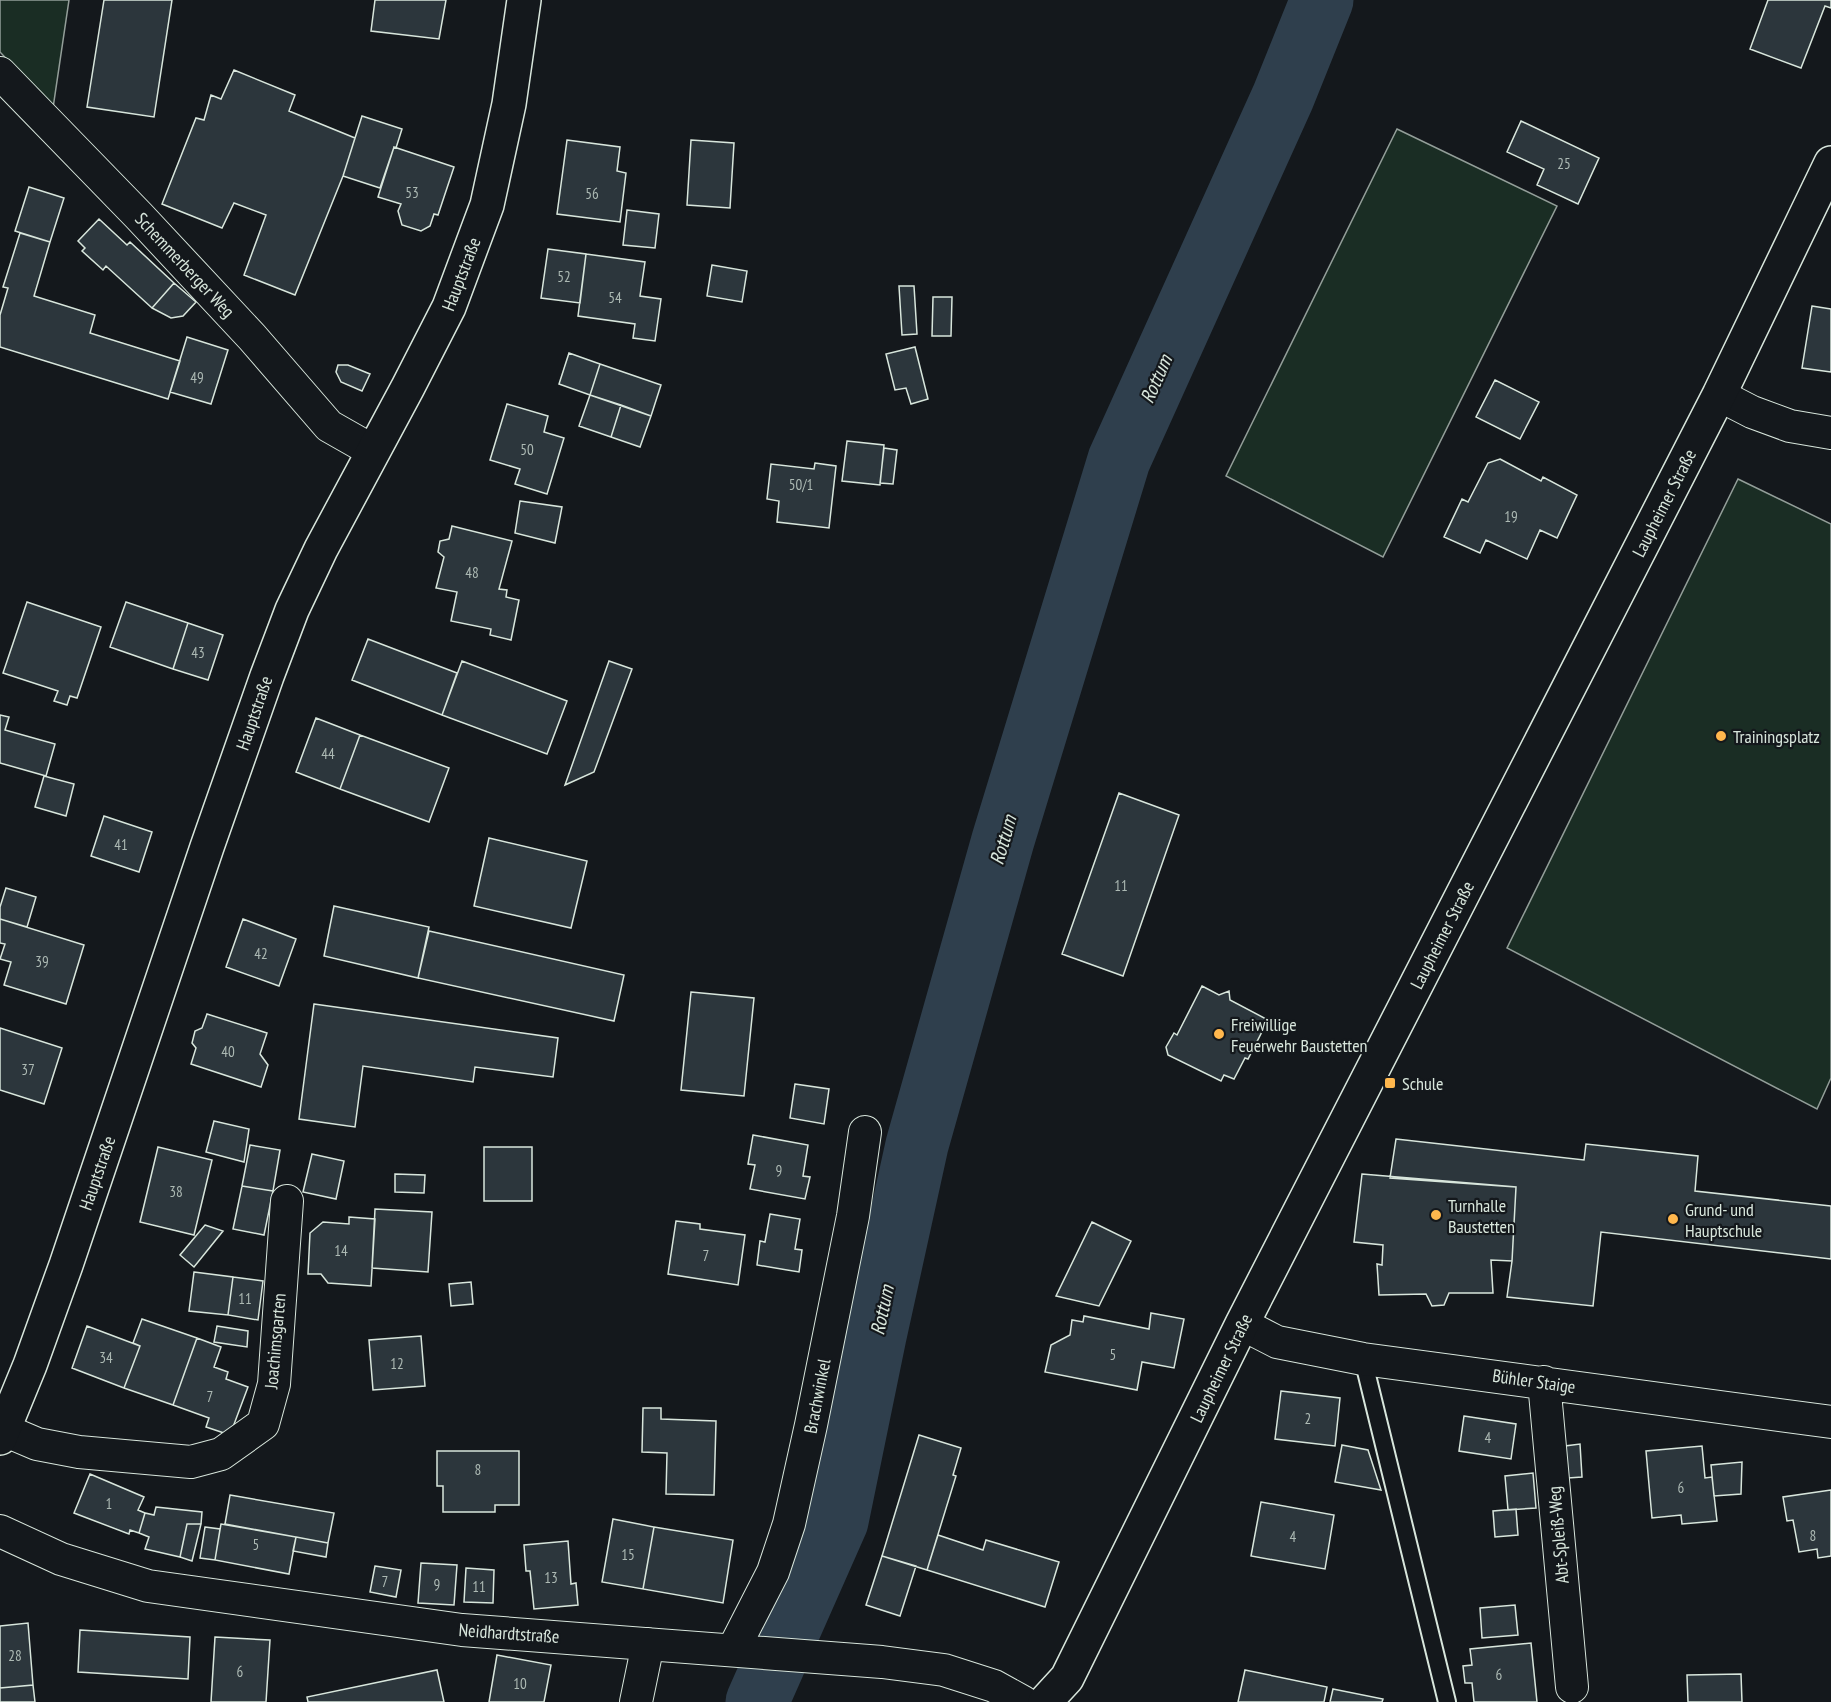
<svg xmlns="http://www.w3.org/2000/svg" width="1831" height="1702" viewBox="0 0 1831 1702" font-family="'PT Sans Narrow',sans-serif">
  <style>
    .green { fill: #1a2d24; stroke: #939e99; stroke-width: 1.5 }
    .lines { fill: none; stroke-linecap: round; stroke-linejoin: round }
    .river { stroke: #2f3f4d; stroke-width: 63 }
    .building { fill: #2c363c; stroke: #d8e6dc; stroke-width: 1.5 }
    .service-casing { stroke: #d8e6dc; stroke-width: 20 }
    .minor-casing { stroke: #d8e6dc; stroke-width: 34 }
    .tertiary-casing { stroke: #d8e6dc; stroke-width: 36 }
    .secondary-casing { stroke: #d8e6dc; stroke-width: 36 }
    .service { stroke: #14181c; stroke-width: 16 }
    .minor { stroke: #14181c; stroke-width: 32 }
    .tertiary { stroke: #14181c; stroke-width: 33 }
    .secondary { stroke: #14181c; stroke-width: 33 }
    .poi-dot { fill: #ffb74d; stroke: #14181c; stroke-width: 2 }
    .labels { text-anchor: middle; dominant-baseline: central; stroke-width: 4.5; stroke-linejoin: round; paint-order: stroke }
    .number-label { font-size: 15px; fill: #adbab4 }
    .street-label { font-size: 18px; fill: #d8e6dc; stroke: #14181c }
    .poi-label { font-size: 18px; fill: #d8e6dc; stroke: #14181c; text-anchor: start }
    .water-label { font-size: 20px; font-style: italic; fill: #d8e6dc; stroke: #14181c }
  </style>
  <rect width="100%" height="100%" fill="#14181c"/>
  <path class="green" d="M0,0h69l-16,108 -53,-56z
    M1397,129l160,77 -174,351 -157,-81z
    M1738,479l93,45v554l-14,31 -310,-161z"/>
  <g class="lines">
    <path class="river" d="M757,1702l80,-181 38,-185 42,-191 86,-305 116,-380 164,-363 39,-97"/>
  </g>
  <path class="building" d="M104,0h68l-18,117 -67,-10z
    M375,0h71l-7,39 -68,-8z
    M1768,0h63v8l-6,-2 -24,62 -51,-19z
    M234,70l61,25 -6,16 66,27 -12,38 -48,119 -51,-20 22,-60 -32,-12 -12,25 -60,-24 34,-86 8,2 7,-25 10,4z
    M362,116l40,13 -6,19 -2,-1 -14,41 -37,-12z
    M1521,121l78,37 -21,46 -41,-19 7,-16 -37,-17z
    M567,140l53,7 -3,24 9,2 -6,49 -63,-8z
    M691,140l43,3 -4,65 -43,-3z
    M394,147l60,20 -16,48 -4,-1 -4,12 -9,5 -19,-6 -4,-14 3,-7 -23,-7z
    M29,187l35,11 -14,44 -35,-11z
    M627,210l32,4 -4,34 -32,-3z
    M99,219l28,26 3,-3 44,41 -22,25 -46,-42 -3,4 -21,-19 3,-3 -7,-7z
    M20,233l30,9 -16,54 61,19 -5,18 90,28 -12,38 -168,-52v-32l8,-27 -5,-1z
    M548,249l38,5 -6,49 -39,-5z
    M586,254l59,8 -5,34 21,3 -6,42 -22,-3 2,-14 -57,-8z
    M712,265l35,6 -5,31 -35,-6z
    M174,283l22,19 -13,14 -12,2 -19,-10z
    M899,286h15l3,48 -15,1z
    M933,297h19l-1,39h-19z
    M1812,306l19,3v63l-29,-4z
    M187,337l41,13 -17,54 -41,-12z
    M915,347l13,52 -17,5 -5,-16 -11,2 -9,-36z
    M569,353l31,11 -10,31 -31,-11z
    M600,364l61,21 -10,31 -61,-21z
    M338,365h10l22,9 -8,17 -21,-9 -5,-10z
    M1495,380l44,22 -19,37 -44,-22z
    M590,395l31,10 -10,32 -32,-11z
    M507,404l41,12 -4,16 20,6 -17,56 -32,-10 5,-15 -30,-9z
    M621,405l30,11 -11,31 -29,-10z
    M847,441l37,4 -4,40 -38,-4z
    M884,448l13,2 -4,34 -13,-1z
    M1500,459l41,22 2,-4 34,18 -20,43 -17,-8 -13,29 -41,-19 -6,13 -36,-16 18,-38 6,3 20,-39z
    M815,463l21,3 -7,62 -52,-6 2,-21 -12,-2 4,-35 43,5z
    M520,501l42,6 -7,36 -40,-10z
    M452,526l60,15 -13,48 8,1 -1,7 13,3 -8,40 -21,-5 1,-6 -40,-8 6,-29 -21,-4 8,-31 -6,-5 2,-11 9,-2z
    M27,602l74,25 -24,71 -7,-2 -3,9 -13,-4 4,-10 -55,-18z
    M126,602l62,21 -15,46 -63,-22z
    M188,623l35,12 -15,45 -35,-11z
    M368,639l89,34 -15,42 -90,-35z
    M462,661l105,40 -20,53 -105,-39z
    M609,661l23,8 -38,103 -29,13z
    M0,715l9,2 -4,13 50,14 -9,32 -46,-13z
    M316,718l44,17 -20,54 -44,-17z
    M360,735l89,33 -20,54 -89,-33z
    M44,776l30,8 -8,32 -31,-9z
    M1119,793l60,22 -56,161 -61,-22z
    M104,816l48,16 -13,40 -48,-16z
    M489,838l98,23 -16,67 -97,-22z
    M6,888l30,9 -9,30 -27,-8v-12z
    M334,906l95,21 -11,51 -94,-22z
    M0,919l84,26 -18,59 -62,-19 7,-23 -11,-3 5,-15 -5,-1z
    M243,919l53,20 -17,47 -53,-19z
    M429,931l195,44 -10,46 -196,-43z
    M1202,986l17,9 10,-4 1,9 38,20 -20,39 -3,-1 -11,21 -10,-4 -3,6 -53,-26 -2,-8 8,-14 3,2z
    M691,992l63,6 -10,98 -63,-6z
    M314,1004l244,34 -5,39 -78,-10 -2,15 -110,-16 -8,61 -56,-8z
    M207,1014l60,19 -7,21 8,11 -7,22 -70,-23 5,-16 -4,-5 3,-12 7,-3z
    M0,1028l62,20 -18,56 -44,-14z
    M795,1084l34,5 -5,35 -34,-6z
    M214,1121l35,8 -5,33 -38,-10z
    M753,1135l55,10 -5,31 7,1 -5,22 -55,-10 5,-24 -7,-1z
    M1396,1139l188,21 2,-16 112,12 -3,35 136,15v53l-230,-27 -8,74 -86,-9 5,-36 4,-74 -126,-9z
    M250,1145l30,5 -7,41 -31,-5z
    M158,1147l54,13 -18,75 -54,-13z
    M484,1147h48v54h-48z
    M312,1154l32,7 -8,38 -33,-7z
    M395,1174l30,1 -1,18 -29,-1z
    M1362,1174l154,13 -4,74 -21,-1 2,33h-44l-5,12 -12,1 -6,-12 -47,1 -2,-31 5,1 1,-20 -29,-3z
    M242,1186l31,5 -9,44 -31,-6z
    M375,1209l57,3 -4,60 -56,-4z
    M770,1214l30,5 -5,30 7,1 -3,22 -42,-7 3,-24 5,1z
    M349,1217l26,2 -4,67 -43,-3 -7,-9h-13l2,-41 13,-11 26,2z
    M676,1221l24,3v5l45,6 -7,50 -70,-11z
    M1092,1222l39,19 -32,65 -43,-10z
    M205,1225l18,6 -29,36 -14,-12z
    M194,1272l39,5 -5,38 -39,-4z
    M233,1277l30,4 -5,39 -30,-5z
    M471,1282l2,22 -22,2 -2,-22z
    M1151,1313l33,6 -10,49 -32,-6 -5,28 -92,-18 6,-27 19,-10 2,-15 11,2 1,-6 65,13z
    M142,1319l55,19 -24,67 -49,-17 16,-42 -7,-3z
    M87,1326l53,20 -16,42 -52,-20z
    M217,1326l31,5 -1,16 -33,-5z
    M421,1336l4,50 -52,4 -4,-50z
    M197,1338l24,9 -7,20 14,5 -2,7 22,8 -18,48 -24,-8 3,-9 -36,-13z
    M1281,1391l59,7 -5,48 -60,-7z
    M643,1408h18v11l55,2 -2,74 -48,-1 1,-41 -25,-1z
    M1464,1416l52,8 -5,35 -52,-8z
    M919,1435l42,13 -8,27 3,1 -29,94 -45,-14z
    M1580,1444l2,33 -14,1 -3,-32z
    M1342,1445l26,5 13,40 -46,-8z
    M1702,1446l3,32 7,-1 5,44 -35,3 -1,-9 -29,3 -6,-67z
    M437,1451h82v54h-24v7h-52v-26h-6z
    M1742,1462l-1,32 -27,2 -3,-31z
    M1533,1473l3,35 -28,2 -3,-34z
    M90,1474l54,23 -6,13 7,3 -6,20 -9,-3 -1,4 -55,-21z
    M1831,1490v66l-13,2 -1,-9 -18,3 -6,-32 -6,1 -4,-24z
    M230,1495l104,18 -6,30 -103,-19z
    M1261,1502l73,13 -9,54 -74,-13z
    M156,1507l46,5 -1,12h-14l-7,33 -35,-8 4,-12 -10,-4 6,-20 9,2z
    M1516,1509l2,26 -23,2 -2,-26z
    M613,1519l41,8 -11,62 -41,-7z
    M187,1524h14l-9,37 -12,-4z
    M221,1524l75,13 -7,37 -74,-14z
    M205,1527l15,2 -5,31 -15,-2z
    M654,1527l79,13 -10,63 -80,-14z
    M938,1535l45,15 3,-10 73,22 -14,45 -118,-37z
    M296,1537l32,6 -2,14 -33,-6z
    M568,1541l3,43 5,-1 2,22 -44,4 -4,-38h-4l-2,-26z
    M882,1556l34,10 -16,50 -34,-11z
    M421,1563l36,2 -3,40 -36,-2z
    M375,1566l26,4 -5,27 -26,-5z
    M466,1568l28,2 -1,33 -29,-1z
    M1515,1605l3,30 -36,3 -2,-30z
    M28,1623l5,62 -33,3v-62z
    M80,1630l110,7 -2,42 -110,-7z
    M215,1637l55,3 -4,62h-55z
    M1531,1643l6,59h-63l-2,-19h-7l-2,-17 9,-1 -2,-16z
    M497,1655l54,10 -7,37h-55z
    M437,1670l7,32h-136l-1,-5z
    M1245,1670l82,17 -3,15h-86z
    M1741,1674l1,28h-54l-1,-27z
    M33,1685l2,17h-35v-14z
    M1333,1689l50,10 -1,3h-52z"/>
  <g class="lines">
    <g class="service-casing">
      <path id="service" d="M1363,1359l84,343"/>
    </g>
    <g class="minor-casing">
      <path id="minor" d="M0,73l139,143 113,121 77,89 44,25
        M1719,395l33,17 38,14 41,7
        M1242,1324l35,18 86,17 468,63
        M1544,1382l28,305
        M4,1430l33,14 42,8 112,10 30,-8 42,-30 11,-40 13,-183
        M0,1531l61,28 87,27 314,44 420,32 62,8 50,16 29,16
        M733,1650l40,-78 16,-48 22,-99 42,-209 12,-84
        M636,1702l12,-58"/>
    </g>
    <g class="tertiary-casing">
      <path id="tertiary" d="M1045,1702l22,-24 175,-354 477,-929 112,-232"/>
    </g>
    <g class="secondary-casing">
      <path id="secondary" d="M0,1438l30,-73 36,-100 141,-418 60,-171 25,-66 29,-61 87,-162 41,-80 38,-102 22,-101 15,-104"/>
    </g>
    <use href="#service" class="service"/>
    <use href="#minor" class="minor"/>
    <use href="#tertiary" class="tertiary"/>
    <use href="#secondary" class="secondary"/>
  </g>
  <g class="poi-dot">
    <circle cx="1721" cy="736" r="6"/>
    <circle cx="1219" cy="1034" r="6"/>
    <rect x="1384" y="1077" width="12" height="12" rx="3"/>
    <circle cx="1436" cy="1215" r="6"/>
    <circle cx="1673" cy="1219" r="6"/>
  </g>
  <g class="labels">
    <g class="number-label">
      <text x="1564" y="163">25</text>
      <text x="412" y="192">53</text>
      <text x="592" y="193">56</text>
      <text x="564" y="276">52</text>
      <text x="615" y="297">54</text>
      <text x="197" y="377">49</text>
      <text x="527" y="449">50</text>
      <text x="801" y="484">50/1</text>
      <text x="1511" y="516">19</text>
      <text x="472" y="572">48</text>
      <text x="198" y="652">43</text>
      <text x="328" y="753">44</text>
      <text x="121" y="844">41</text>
      <text x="1121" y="885">11</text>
      <text x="261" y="953">42</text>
      <text x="42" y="961">39</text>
      <text x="228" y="1051">40</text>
      <text x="28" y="1069">37</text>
      <text x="779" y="1170">9</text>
      <text x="176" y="1191">38</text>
      <text x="341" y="1250">14</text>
      <text x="706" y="1255">7</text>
      <text x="245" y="1298">11</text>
      <text x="1113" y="1354">5</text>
      <text x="106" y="1357">34</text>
      <text x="397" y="1363">12</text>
      <text x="210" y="1396">7</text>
      <text x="1308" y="1418">2</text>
      <text x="1488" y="1437">4</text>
      <text x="478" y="1469">8</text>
      <text x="1681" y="1487">6</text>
      <text x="109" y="1503">1</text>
      <text x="1813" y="1535">8</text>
      <text x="1293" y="1536">4</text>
      <text x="256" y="1544">5</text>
      <text x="628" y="1554">15</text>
      <text x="551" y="1577">13</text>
      <text x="385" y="1581">7</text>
      <text x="437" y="1584">9</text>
      <text x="479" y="1586">11</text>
      <text x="15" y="1655">28</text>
      <text x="240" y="1671">6</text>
      <text x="1499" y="1674">6</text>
      <text x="520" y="1683">10</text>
    </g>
    <g class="street-label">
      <text transform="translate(185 265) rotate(47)">Schemmerberger Weg</text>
      <text transform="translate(461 274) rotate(-69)">Hauptstraße</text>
      <text transform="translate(1664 503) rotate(-63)">Laupheimer Straße</text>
      <text transform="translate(254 713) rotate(-71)">Hauptstraße</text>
      <text transform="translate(1442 935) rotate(-63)">Laupheimer Straße</text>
      <text transform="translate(97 1173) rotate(-71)">Hauptstraße</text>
      <text transform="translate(275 1341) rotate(-85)">Joachimsgarten</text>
      <text transform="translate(1221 1368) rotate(-64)">Laupheimer Straße</text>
      <text transform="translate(1534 1381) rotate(8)">Bühler Staige</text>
      <text transform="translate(817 1396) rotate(-79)">Brachwinkel</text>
      <text transform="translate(1558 1535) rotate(-95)">Abt-Spleiß-Weg</text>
      <text transform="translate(509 1633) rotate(4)">Neidhardtstraße</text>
    </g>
    <g class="poi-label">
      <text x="1733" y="736">Trainingsplatz</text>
      <text x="1231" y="1024">Freiwillige<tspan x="1231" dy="21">Feuerwehr Baustetten</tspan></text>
      <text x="1402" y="1083">Schule</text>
      <text x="1448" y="1205">Turnhalle<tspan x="1448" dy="21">Baustetten</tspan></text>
      <text x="1685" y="1209">Grund- und<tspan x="1685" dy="21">Hauptschule</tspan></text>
    </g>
    <g class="water-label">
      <text transform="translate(1156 379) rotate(-66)">Rottum</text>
      <text transform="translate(1003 840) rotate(-74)">Rottum</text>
      <text transform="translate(882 1310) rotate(-78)">Rottum</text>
    </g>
  </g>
</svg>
